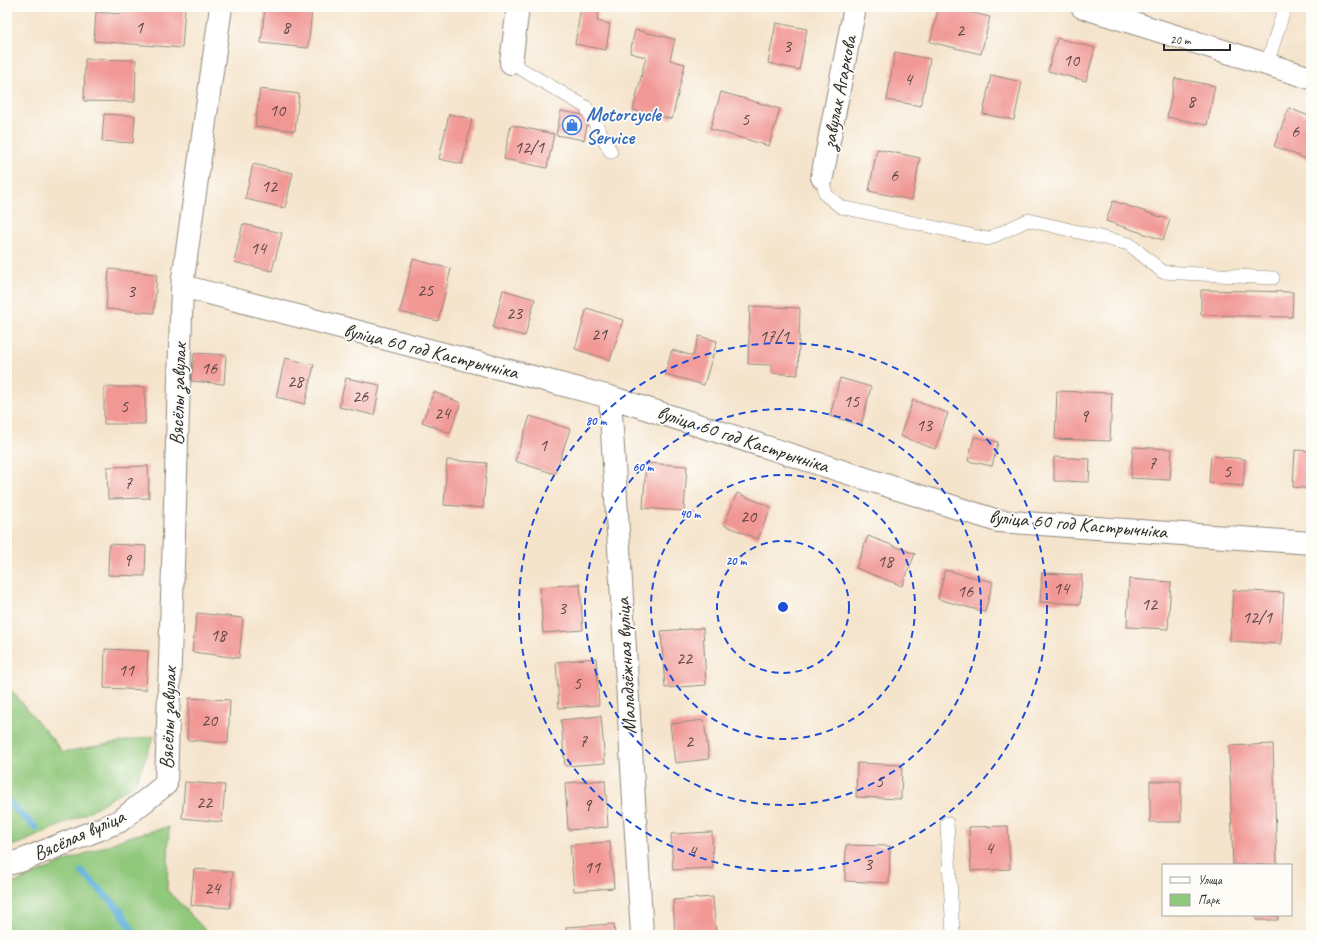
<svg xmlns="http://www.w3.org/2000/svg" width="1318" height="942" viewBox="0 0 1318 942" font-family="Caveat,sans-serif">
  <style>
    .green { fill: #90c87b; stroke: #5e7a53 }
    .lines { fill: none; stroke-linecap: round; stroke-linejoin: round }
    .stream { stroke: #60b1db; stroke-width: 7 }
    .building { fill: #f19794 }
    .service-casing { stroke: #90887c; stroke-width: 14 }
    .minor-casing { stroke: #90887c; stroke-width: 24 }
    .service { stroke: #fff; stroke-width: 13 }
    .minor { stroke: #fff; stroke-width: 22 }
    .ring { fill: none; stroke: #1d4ed8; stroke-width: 2; stroke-dasharray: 7 5 }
    .labels { text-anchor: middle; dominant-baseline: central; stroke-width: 3.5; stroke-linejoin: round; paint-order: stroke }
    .number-label { font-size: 18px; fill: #5c4645 }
    .street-label { font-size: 20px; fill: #2b2b2b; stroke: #fdfcf7 }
    .shop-label { font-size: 20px; font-weight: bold; fill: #366cbe; stroke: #fdfcf7; text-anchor: start }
    .centre { fill: #1d4ed8; stroke: #fdfcf7; stroke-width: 2 }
    .ring-label { font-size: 12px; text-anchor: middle; font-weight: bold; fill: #1d4ed8; stroke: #fdfcf7; stroke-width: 3.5; stroke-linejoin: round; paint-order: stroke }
  </style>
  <rect width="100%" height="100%" fill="#fdfcf7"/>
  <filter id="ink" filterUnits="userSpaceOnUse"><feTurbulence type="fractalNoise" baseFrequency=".025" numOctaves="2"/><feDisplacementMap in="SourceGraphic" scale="8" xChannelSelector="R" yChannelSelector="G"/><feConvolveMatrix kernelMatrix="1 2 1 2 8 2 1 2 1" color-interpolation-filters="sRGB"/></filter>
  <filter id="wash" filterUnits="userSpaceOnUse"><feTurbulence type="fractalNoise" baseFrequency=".012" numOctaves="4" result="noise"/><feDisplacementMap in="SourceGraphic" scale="16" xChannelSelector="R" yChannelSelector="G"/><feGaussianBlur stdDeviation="0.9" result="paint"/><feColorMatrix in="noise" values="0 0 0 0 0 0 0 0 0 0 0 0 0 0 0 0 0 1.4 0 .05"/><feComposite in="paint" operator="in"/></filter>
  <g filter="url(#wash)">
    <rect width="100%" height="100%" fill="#f5e4cc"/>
    <path class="green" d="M7,685l56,67 91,-16 -19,48 -50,30 -64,29 -14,4z
      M169,827l-2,63 43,45h-203v-49l64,-27 60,-23z"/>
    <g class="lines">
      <path class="stream" d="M7,801l29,27
        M82,872l38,38 15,25"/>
    </g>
    <g id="blocks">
      <path class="building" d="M122,7h63l-3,41 -88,-7 2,-29 25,2z
        M265,7l47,3 -4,38 -47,-5z
        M581,7l18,2 -2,12 13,3 -4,26 -31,-6z
        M939,7h9l42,10 -9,37 -51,-12z
        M776,23l31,6 -8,41 -31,-7z
        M635,30l40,9 -5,21 15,4 -13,55 -39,-9 13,-53 -16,-4z
        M1057,38l38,10 -9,33 -38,-10z
        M895,52l35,7 -9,47 -34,-6z
        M85,59l51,1 -1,42 -51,-1z
        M991,75l31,7 -8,38 -31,-6z
        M1175,78l40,8 -8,39 -40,-8z
        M260,89l39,5 -4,37 -40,-5z
        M721,92l59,17 -11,37 -59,-17z
        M1289,108l22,9v38l-2,5 -35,-14z
        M561,111l28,5 -5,24 -28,-5z
        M104,114l31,2 -2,27 -31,-2z
        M449,114l23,5 -10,45 -23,-5z
        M511,125l43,9 -7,34 -43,-9z
        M877,149l43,9 -8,42 -43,-9z
        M253,164l40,9 -8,35 -40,-9z
        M1113,201l57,19 -7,20 -57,-19z
        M243,224l39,9 -10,38 -38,-9z
        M413,259l38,10 -13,52 -38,-9z
        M109,269l48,5 -3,39 -48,-4z
        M503,290l32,9 -10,37 -32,-8z
        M1201,290l92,2 -1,25 -91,-2z
        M750,306l50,2 -2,67 -27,-2v-8l-23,-1z
        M587,308l36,12 -13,40 -35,-11z
        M699,336l18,5 -13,44 -39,-11 7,-24 21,6z
        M194,353l32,2 -2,29 -33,-3z
        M285,358l29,7 -9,39 -29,-7z
        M346,378l34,7 -6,30 -35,-8z
        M840,378l31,9 -10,38 -31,-9z
        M104,387h41v37h-41z
        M1057,391l55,2 -2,48 -55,-2z
        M434,392l27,11 -11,30 -28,-11z
        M913,400l35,13 -13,36 -35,-13z
        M530,416l40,13 -15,45 -40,-13z
        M974,437l24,5 -6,24 -24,-5z
        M1133,447l39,2 -2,31 -39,-2z
        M1295,450l16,1v38l-18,-2z
        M1211,456l34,3 -2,27 -34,-3z
        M1054,457l36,2 -1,23 -35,-1z
        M447,460l40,3 -4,45 -39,-3z
        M646,463l41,3 -3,45 -41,-3z
        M148,466l1,32 -41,1 -1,-32z
        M737,493l34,14 -13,32 -34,-14z
        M868,536l47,18 -13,32 -46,-18z
        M109,544l37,2 -1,30 -37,-1z
        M945,570l48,12 -8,30 -47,-13z
        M1042,573l40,2 -2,29 -40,-2z
        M1129,579l42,3 -3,47 -41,-2z
        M580,584l3,46 -40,3 -3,-46z
        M1233,590l51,3 -3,51 -51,-3z
        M197,613l46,5 -4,40 -47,-6z
        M703,628l3,57 -41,3 -4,-57z
        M105,649l43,2 -2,39 -42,-2z
        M596,658l3,47 -40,3 -3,-46z
        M189,698l41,2 -2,43 -41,-3z
        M601,716l4,47 -40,3 -4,-46z
        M704,720l5,39 -34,4 -5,-39z
        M1273,744l4,121h-44l-4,-119z
        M857,763l45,2 -1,34 -45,-2z
        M605,780l3,47 -40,3 -3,-47z
        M1150,781h31v41h-31z
        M185,782l40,3 -3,37 -40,-4z
        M1008,826l2,43 -39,2 -2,-44z
        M712,832l1,36 -40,2 -2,-36z
        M610,842l4,46 -40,3 -4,-46z
        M846,845l44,1 -1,37 -44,-2z
        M194,869l39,3 -3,36 -39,-3z
        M713,897l3,38h-41l-2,-35z
        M1256,915h22v5h-22z
        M614,924l1,11h-49v-8z"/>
    </g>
  </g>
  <g filter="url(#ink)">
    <use href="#blocks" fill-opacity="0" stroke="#90887c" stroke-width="1"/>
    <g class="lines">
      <g class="service-casing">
        <path id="service" d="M511,63l75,44 25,45
          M1267,64l18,-57
          M822,177l4,18 15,12 147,32 40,-19 101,24 34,28 110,6
          M947,823l6,112"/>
      </g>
      <g class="minor-casing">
        <path id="minor" d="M1082,7l229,71
          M511,63l7,-56
          M822,177l33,-170
          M182,286l428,111 388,124 313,22
          M610,397l32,538
          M7,864l13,-3 100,-40 46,-37 16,-498 39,-279"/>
      </g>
      <use href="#service" class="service"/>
      <use href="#minor" class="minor"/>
    </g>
  </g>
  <g class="ring">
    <circle cx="783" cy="607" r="66"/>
    <circle cx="783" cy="607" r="132"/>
    <circle cx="783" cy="607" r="198"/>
    <circle cx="783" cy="607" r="264"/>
  </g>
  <defs>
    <g id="shop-ring" transform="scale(1)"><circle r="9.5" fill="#fdfcf7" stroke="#3f7fe0" stroke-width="1.5"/><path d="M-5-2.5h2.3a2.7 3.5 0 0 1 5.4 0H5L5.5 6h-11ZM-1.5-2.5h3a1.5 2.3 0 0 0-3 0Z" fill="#3f7fe0"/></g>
  </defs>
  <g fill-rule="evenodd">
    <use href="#shop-ring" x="572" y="125"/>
  </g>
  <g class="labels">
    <g class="number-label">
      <text x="139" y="27">1</text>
      <text x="286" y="27">8</text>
      <text x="960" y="30">2</text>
      <text x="787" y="46">3</text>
      <text x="1071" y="60">10</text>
      <text x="908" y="79">4</text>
      <text x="1191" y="101">8</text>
      <text x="277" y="110">10</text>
      <text x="745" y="119">5</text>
      <text x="1295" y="131">6</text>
      <text x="529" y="147">12/1</text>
      <text x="894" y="175">6</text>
      <text x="269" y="186">12</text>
      <text x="258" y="248">14</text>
      <text x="425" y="290">25</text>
      <text x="131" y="291">3</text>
      <text x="514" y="313">23</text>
      <text x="599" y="334">21</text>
      <text x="774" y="336">17/1</text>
      <text x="209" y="368">16</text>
      <text x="295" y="381">28</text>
      <text x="360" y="396">26</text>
      <text x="851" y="401">15</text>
      <text x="124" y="406">5</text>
      <text x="442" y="413">24</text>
      <text x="1084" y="416">9</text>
      <text x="924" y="425">13</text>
      <text x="543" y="445">1</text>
      <text x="1152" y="463">7</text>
      <text x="1227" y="471">5</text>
      <text x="128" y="483">7</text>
      <text x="748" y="516">20</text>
      <text x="127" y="560">9</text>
      <text x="885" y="561">18</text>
      <text x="1061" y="588">14</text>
      <text x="965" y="591">16</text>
      <text x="1149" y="604">12</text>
      <text x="562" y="608">3</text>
      <text x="1257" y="617">12/1</text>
      <text x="218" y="635">18</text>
      <text x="684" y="658">22</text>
      <text x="126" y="670">11</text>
      <text x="577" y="683">5</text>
      <text x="209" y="720">20</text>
      <text x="583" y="741">7</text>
      <text x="689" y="741">2</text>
      <text x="879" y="781">5</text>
      <text x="204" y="802">22</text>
      <text x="587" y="805">9</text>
      <text x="989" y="848">4</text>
      <text x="692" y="851">4</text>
      <text x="868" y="864">3</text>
      <text x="592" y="867">11</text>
      <text x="212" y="888">24</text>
    </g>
    <g class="street-label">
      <text transform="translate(839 92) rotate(-79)">завулак Агаркова</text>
      <text transform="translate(431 351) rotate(14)">вуліца 60 год Кастрычніка</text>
      <text transform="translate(178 394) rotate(-88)">Вясёлы завулак</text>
      <text transform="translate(743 439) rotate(18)">вуліца 60 год Кастрычніка</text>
      <text transform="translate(1078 524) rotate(5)">вуліца 60 год Кастрычніка</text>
      <text transform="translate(626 666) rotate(-93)">Маладзёжная вуліца</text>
      <text transform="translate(168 718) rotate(-88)">Вясёлы завулак</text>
      <text transform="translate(79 835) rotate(-24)">Вясёлая вуліца</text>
    </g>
    <g class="shop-label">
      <text x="586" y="114">Motorcycle<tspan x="586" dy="23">Service</tspan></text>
    </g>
  </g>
  <circle cx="783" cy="607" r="6" class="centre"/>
  <g class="ring-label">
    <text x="596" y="425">80 m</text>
    <text x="643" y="471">60 m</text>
    <text x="690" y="518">40 m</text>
    <text x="736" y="565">20 m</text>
  </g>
  <rect width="1318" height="942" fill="none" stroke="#fdfcf7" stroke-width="24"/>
  <rect x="1162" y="864" width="130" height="52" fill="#fdfcf7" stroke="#a9a8a5"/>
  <rect x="1170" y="877" width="20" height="6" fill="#ffffff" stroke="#a9a8a5"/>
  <text x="1198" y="884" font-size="12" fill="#2b2b2b">Улица</text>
  <rect x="1170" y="894" width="20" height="12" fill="#90c87b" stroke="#a9a8a5"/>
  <text x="1198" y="904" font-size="12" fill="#2b2b2b">Парк</text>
  <path d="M1164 44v6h66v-6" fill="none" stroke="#2b2b2b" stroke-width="2"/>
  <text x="1170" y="44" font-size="12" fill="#2b2b2b" stroke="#fdfcf7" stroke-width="3" paint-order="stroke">20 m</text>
</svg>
